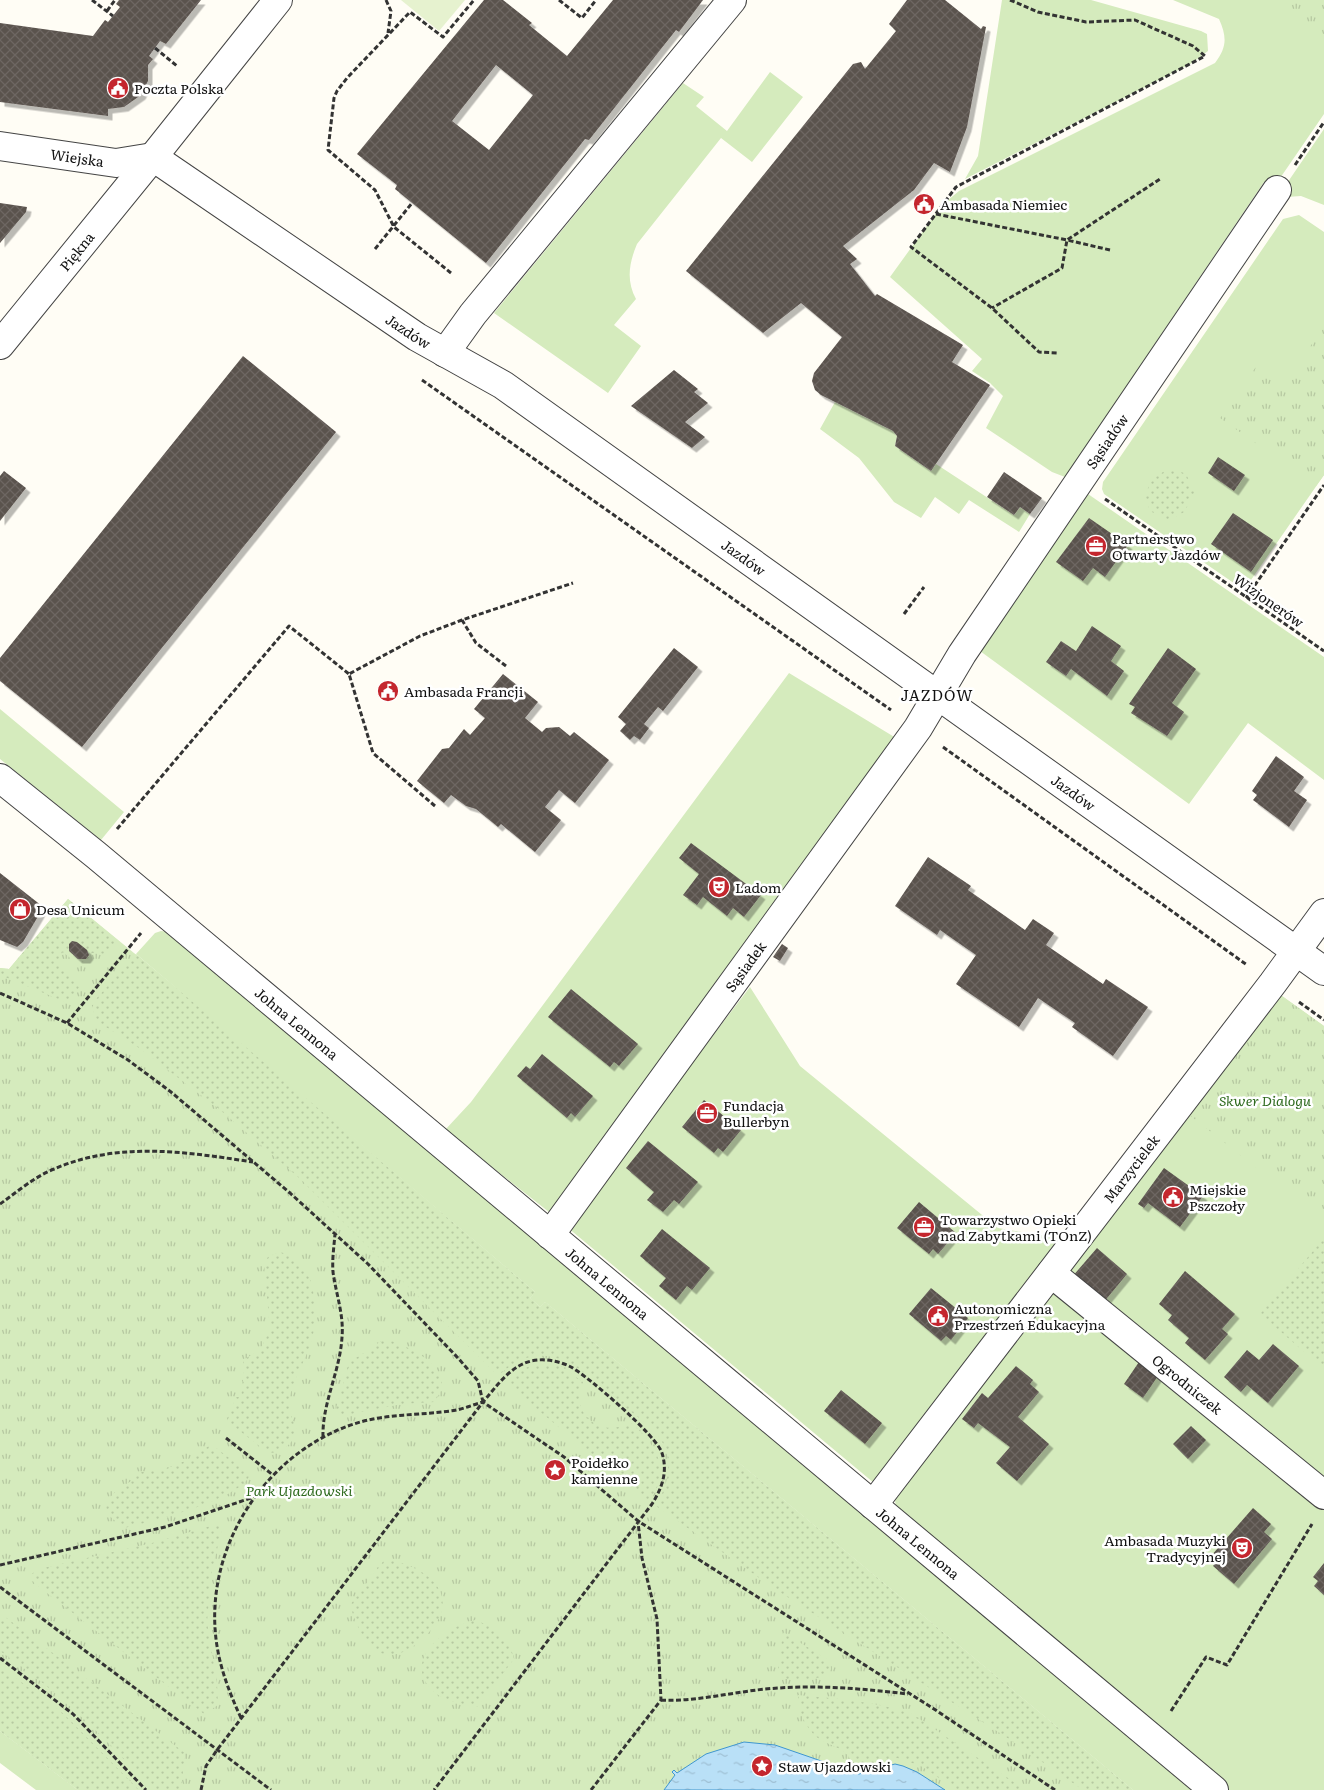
<svg xmlns="http://www.w3.org/2000/svg" width="1324" height="1790" viewBox="0 0 1324 1790" font-family="Literata,serif">
  <style>
    .grass { fill: #d5ebbd }
    .park { fill: url(#park-tufts) }
    .garden { fill: url(#garden-dots) }
    .pitch { fill: #e6f2cf }
    .water { fill: url(#water-ripples); stroke: #3f96cf }
    .building { fill: url(#building-cross-hatch); fill-rule: evenodd; filter: url(#shadow) }
    .lines { fill: none; stroke-linecap: round; stroke-linejoin: round }
    .minor-casing { stroke: #444; stroke-width: 30 }
    .path { stroke: #333; stroke-width: 3; stroke-dasharray: 5 2.5; stroke-linecap: butt }
    .minor { stroke: #fff; stroke-width: 28 }
    .labels { text-anchor: middle; dominant-baseline: central; stroke-width: 5; stroke-linejoin: round; paint-order: stroke }
    .poi-label { font-size: 14px; fill: #111; stroke: #fff; text-anchor: start }
    .street-label { font-size: 14px; fill: #111; stroke: #fff }
    .park-label { font-size: 14px; font-style: italic; fill: #2f6b1f; stroke: #fff }
    .neighbourhood-label { font-size: 15px; letter-spacing: 1px; fill: #111; stroke: #fff }
  </style>
  <defs>
    <pattern id="park-tufts" width="24" height="20" patternUnits="userSpaceOnUse" patternTransform="scale(1.25)"><rect width="24" height="20" fill="#d5ebbd"/><path d="M3 7l-1-3M5 7V3M7 7l1-3M15 17l-1-3M17 17v-4M19 17l1-3" fill="none" stroke="#b6c8a1"/></pattern>
    <pattern id="garden-dots" width="8" height="8" patternUnits="userSpaceOnUse" patternTransform="scale(1.25)"><rect width="8" height="8" fill="#d5ebbd"/><path d="M2 2h.1M6 6h.1" fill="none" stroke="#b6c8a1" stroke-width="1.8" stroke-linecap="round"/></pattern>
    <pattern id="water-ripples" width="26" height="14" patternUnits="userSpaceOnUse" patternTransform="scale(1.25)"><rect width="26" height="14" fill="#b9e0f7"/><path d="M2 4q2-2 4 0t4 0M15 11q2-2 4 0t4 0" fill="none" stroke="#9ebfd3"/></pattern>
    <pattern id="building-cross-hatch" width="8" height="8" patternUnits="userSpaceOnUse" patternTransform="scale(1.25)"><rect width="8" height="8" fill="#5a524d"/><path d="M0 0l8 8M0 8l8-8" fill="none" stroke="#6d6662"/></pattern>
    <filter id="shadow"><feDropShadow dx="4.5" dy="4.5" stdDeviation="0" flood-color="#0004"/></filter>
  </defs>
  <rect width="100%" height="100%" fill="#fffdf5"/>
  <path class="grass" d="M1002,0h89l110,31 6,3 1,17 -16,12 -227,116 13,-23z
    M1173,0h151v114l-50,73 -10,-5 -199,295 -13,-5 -66,-44 17,-32 -13,-13 -18,-12 10,-12 -92,-82 52,-72 17,-14 256,-128c12,-16 12,-26 4,-44z
    M770,72l33,25 -51,65 -31,-24 -84,106c-8,19 -11,37 -1,55l-22,26 27,21 -33,47 -114,-80 189,-230 21,14 -8,9 31,25z
    M1324,129v76l-23,-9 -14,1 -6,-5z
    M1299,215l25,17v243l-80,115 -140,-96 -2,-5 1,-7 180,-263z
    M835,402l58,29 4,5 -2,10 36,25 5,-7 78,51 6,-8 10,7 -11,18 -50,-32 -10,14 -24,-17 -14,21 -27,-16 -35,-44 -39,-29z
    M1088,494l236,163v123l-76,-57 -59,81 -209,-153z
    M789,673l107,65 -347,474 -104,-82 26,-28z
    M0,709l124,103 -23,28 -101,-81z
    M161,931l8,1 775,645v6l244,204 7,-2 5,5h-67l-588,-488 -5,5 -10,-9 5,-6 -399,-338 19,-21z
    M750,987l50,79 198,162 65,11 -189,244 -307,-256z
    M1275,991l49,35v457l-156,-124 -103,-92z
    M1053,1289l271,219v282h-95l-333,-281 -1,-10z
    M0,1731l78,59h-42l-36,-27z"/>
  <path class="park" d="M1272,0h52v37z
    M1324,327v148l-8,11 -96,-68 38,-54 26,19z
    M68,899l143,117 324,276 -5,6 10,9 5,-5 588,488h-1055l-78,-59v-763l9,1z
    M1275,991l49,35v195l-141,-111z"/>
  <path class="garden" d="M1172,468l14,6 9,19 -11,19 -15,9 -17,-9 -7,-10c3,-21 8,-26 27,-34z
    M68,899l52,43 -13,12 -15,-1c-3,8 -9,10 -16,10l-13,-11 -3,4 -1,9 20,22 -2,5 -9,11 -68,-28v-7l9,1z
    M136,954l399,338 -5,6 10,9 5,-5 588,488h-50l-80,-55 -225,-144 -122,-85c9,-17 16,-34 10,-55 -5,-19 -26,-32 -41,-44 -39,-33 -78,-78 -127,-31l-200,-199 -79,-68 -80,-61 -41,-26 -6,-14 4,-9z
    M1324,1238v131l-64,-55z
    M279,1252c36,5 41,58 33,87 -5,20 -22,44 -23,65 0,10 6,21 9,29 -8,11 -17,23 -31,19l-40,-31 9,-24h5l3,-26 -1,-11 17,-10 10,-20 -6,-67 4,-6z
    M385,1339c17,4 58,23 57,45 0,6 -4,13 -8,18l-32,2 -61,12 -5,-8 14,-47c13,-6 22,-15 35,-22z
    M539,1364l22,2 22,16c-15,31 19,58 47,40 26,22 43,48 19,79l-144,-118c10,-11 20,-16 34,-19z
    M211,1444l39,30c-6,25 -101,48 -126,54l-17,-14c-5,-18 16,-27 29,-36v-6c29,0 53,-10 75,-28z
    M214,1525h4l4,4 -10,41 -5,52 10,61 1,22 -14,9 -174,-134v-5l9,-6 113,-26z
    M385,1559c50,9 82,42 34,83 -10,8 -22,15 -35,12 -19,-6 -29,-32 -34,-49z
    M0,1613l185,140 -4,37h-28c-47,-52 -95,-99 -153,-139z
    M475,1620c20,7 34,17 39,39l-37,48c-15,-4 -32,-5 -43,-15 -34,-31 10,-65 41,-72z
    M783,1632l47,29 1,8 -4,7 -16,3h-31l-2,-11z
    M0,1666l64,48 75,76h-61l-78,-59z
    M798,1695c39,4 77,6 114,19l114,76h-69l-36,-24 -24,-8 -31,9 -12,-1c-8,-18 -16,-17 -33,-26 -14,-8 -23,-29 -23,-45z"/>
  <path class="pitch" d="M401,0h64l-26,31z"/>
  <path class="water" d="M744,1742l31,3 84,29 36,-10 8,2 14,6 28,18h-281l11,-15 -3,-3 2,-2 3,3 29,-19z"/>
  <path class="building" d="M119,0h82l-35,44 -6,-3 -11,15 4,3 -5,6v16l-7,14 -17,12 -16,2v7l-108,-14v-79l93,13 12,-16 3,2 12,-15 -4,-3z
    M484,0h19l29,23 -3,2 38,31 46,-56h90l-24,32 -3,-2 -87,110 -4,-1 -99,124 -91,-74 2,-4 -40,-31zM496,65l37,30 -44,55 -37,-29z
    M907,0h38l36,29 2,-3 3,1 -19,100 -17,45 -16,-9 -20,27 -71,56 14,13 -7,5 25,32 2,-2 86,51 -11,17 38,23 -59,86 -36,-25 2,-10 -4,-5 -72,-36 -6,-5 -3,-9 2,-8 28,-36 -41,-34 -38,30 -77,-62 167,-207 8,-2 4,7 31,-38 -7,-7z
    M0,203l27,4 -1,5 -26,31z
    M243,356l93,76 -254,315 -82,-66v-23z
    M674,370l24,19 -4,3 14,11 -23,19 20,15 -13,11 -61,-42z
    M1218,457l27,18 -11,16 -26,-18z
    M4,471l22,17 -26,33v-45z
    M1004,472l38,26 -12,16 -10,-7 -6,8 -27,-18z
    M1233,513l40,27 -22,32 -40,-28z
    M1089,518l39,27 -23,32 -12,-9 -10,13 -27,-19z
    M1092,626l29,20 -10,15 13,10 -17,25 -36,-27 -5,7 -20,-14 15,-21 15,10z
    M674,648l24,19 -35,44 -5,-4 -14,17 5,4 -9,12 -6,-4 -4,4 -10,-9 6,-7 -8,-7z
    M1168,648l28,21 -24,34 12,9 -17,24 -36,-23 4,-6 -6,-3z
    M503,674l35,28 -13,16 17,14 4,-4 13,-1 11,9 4,-4 35,28 -34,43 -16,-13 -14,17 16,13 -26,32 -34,-28 -3,3 -22,-18 -10,-3 -15,-11 -7,8 -27,-22 25,-32 7,-1 15,-19 6,6 15,-17 -11,-9z
    M1276,756l28,21 -10,14 13,9 -18,27 -36,-27 4,-5 -5,-4z
    M691,843l70,52 -17,22 -11,-9 -6,8 -24,-19 -6,8 -14,-10 16,-21 -20,-16z
    M928,857l43,29 -3,4 57,40 8,-11 21,14 -8,12 57,39 3,-5 42,28 -35,49 -41,-29 3,-4 -37,-25 -19,29 -63,-43 20,-29 -36,-25 -3,5 -42,-29z
    M0,873l42,33 -2,7 -17,29 -6,5 -17,-7z
    M72,941l5,1 10,8 2,5 -3,4h-8l-9,-8v-7z
    M782,944l6,4 -8,13 -7,-4z
    M571,989l67,55 -19,22 -5,-4 -4,5 -62,-50z
    M542,1054l51,42 -18,21 -4,-4 -4,5 -50,-42 9,-10 4,3z
    M704,1100l37,30 -18,22 -5,-4 -4,5 -32,-26z
    M648,1141l50,41 -19,22 -5,-4 -11,12 -16,-12 7,-8 -28,-24z
    M1164,1168l39,28 -23,31 -32,-24 -4,5 -6,-4z
    M919,1202l37,31 -18,21 -5,-5 -4,5 -32,-26z
    M662,1229l48,39 -18,22 -5,-4 -11,14 -17,-14 7,-8 -26,-22z
    M1097,1248l30,26 -24,29 -31,-26z
    M1185,1271l50,43 -13,15 6,5 -23,26 -20,-17 4,-5 -21,-18 4,-5 -13,-11z
    M931,1288l37,30 -17,22 -5,-4 -5,5 -32,-27z
    M1273,1344l26,22 -31,37 -21,-18 -6,7 -17,-15 23,-27 12,10z
    M1141,1359l19,14 -17,25 -19,-14z
    M1016,1366l17,14 -3,4 9,8 -21,25 31,27 -32,37 -21,-18 14,-16 -32,-24 -4,5 -12,-9 20,-26 6,5z
    M841,1390l41,33 -17,21 -41,-33z
    M1191,1426l15,14 -18,19 -15,-15z
    M1253,1508l18,16 -7,8 8,7 -38,45 -21,-18 4,-5 -6,-5z
    M1324,1563v32l-10,-9 4,-5 -5,-4z"/>
  <g class="lines">
    <g class="minor-casing">
      <g id="minor">
        <path id="s1" d="M0,146l116,17 37,-6"/>
        <path id="s2" d="M153,157l264,180 86,48 821,586"/>
        <path id="s3" d="M0,345l153,-188 125,-157"/>
        <path d="M445,353l28,-39 259,-314"/>
        <path id="s4" d="M0,778l96,77 1118,935"/>
        <path id="s5" d="M550,1235l368,-507 44,-74 315,-464"/>
        <path id="s6" d="M1051,1273l273,222"/>
        <path id="s7" d="M873,1505l400,-522 51,-70"/>
      </g>
    </g>
    <path class="path" d="M92,0l21,16
      M386,0l5,11 -3,22
      M559,0l23,18 14,-18
      M1010,0l28,12 48,10 49,-2 58,26 12,10 -249,131 -45,60 81,61 47,44 20,1
      M107,11l8,-11
      M155,48l22,18
      M1295,165l29,-43
      M936,214l131,26 -5,28 -70,40
      M375,249l37,-46
      M1110,250l-43,-10 93,-61
      M451,273l-57,-46 -19,-37 -47,-40 6,-52 3,-7 10,-13 63,-66 33,25 31,-37
      M422,380l469,330
      M1105,499l219,152
      M1246,598l78,-113
      M904,614l20,-27
      M506,666l-30,-23 -14,-23 111,-37
      M943,747l304,218
      M435,806l-62,-53 -24,-79 71,-38 42,-16
      M117,829l172,-203 60,48
      M0,993l67,30 61,37 43,32 119,101 78,71 90,94 20,23 5,21
      M1299,1002l25,18
      M67,1023l74,-90
      M0,1204c17,-12 34,-27 54,-35 65,-28 132,-17 199,-7
      M323,1437c-1,-34 17,-65 19,-100 2,-22 -6,-43 -9,-65 -1,-12 1,-26 2,-38
      M226,1438l47,37
      M0,1565l165,-38 86,-29
      M0,1587l271,203
      M0,1658l73,56 73,76
      M661,1700c39,2 78,-10 118,-12 43,-3 86,1 129,6
      M1171,1711l35,-54 21,8 85,-141
      M241,1718c-11,-24 -20,-47 -24,-72 -15,-93 44,-188 131,-220 35,-13 67,-10 102,-15 11,-1 22,-6 33,-9l81,55 74,64 296,188 121,81
      M201,1790l5,-24 11,-16 266,-348c14,-16 26,-35 48,-41 14,-3 28,0 40,6 18,10 86,69 91,86 6,19 0,35 -10,51l-218,286
      M591,1790l70,-90 -4,-81 -15,-61 -4,-36"/>
    <use href="#minor" class="minor"/>
  </g>
  <defs>
    <g id="civic-disc" transform="scale(1.125)"><circle r="9.5" fill="#c4262e" stroke="#fff"/><path d="M-.6-6.5H3V-4.5H.6V-3L4-1V1h2V6H-6V1h2V-1L-.6-3ZM-1.2 2.5V6h2.4V2.5Z" fill="#fff"/></g>
    <g id="office-disc" transform="scale(1.125)"><circle r="9.5" fill="#c4262e" stroke="#fff"/><path d="M-6-3h4V-5.5h4V-3h4V5H-6ZM-1-4.5V-3h2v-1.5ZM-6 0V1H6V0Z" fill="#fff"/></g>
    <g id="theatre-disc" transform="scale(1.125)"><circle r="9.5" fill="#c4262e" stroke="#fff"/><path d="M-5-5.5Q0-4 5-5.5V0Q5 5 0 6Q-5 5-5 0ZM-3.3-2.5H-1v1.5H-3.3ZM1-2.5H3.3v1.5H1ZM-2.8 1Q0 5.5 2.8 1Z" fill="#fff"/></g>
    <g id="shop-disc" transform="scale(1.125)"><circle r="9.5" fill="#c4262e" stroke="#fff"/><path d="M-5-2.5h2.3a2.7 3.5 0 0 1 5.4 0H5L5.5 6h-11ZM-1.5-2.5h3a1.5 2.3 0 0 0-3 0Z" fill="#fff"/></g>
    <g id="sight-disc" transform="scale(1.125)"><circle r="9.5" fill="#c4262e" stroke="#fff"/><path d="M0-6L1.8-2.2L6-1.7L2.9 1.2L3.7 5.4L0 3.3L-3.7 5.4L-2.9 1.2L-6-1.7L-1.8-2.2Z" fill="#fff"/></g>
  </defs>
  <g fill-rule="evenodd">
    <use href="#civic-disc" x="118" y="88"/>
    <use href="#civic-disc" x="924" y="204"/>
    <use href="#office-disc" x="1096" y="546"/>
    <use href="#civic-disc" x="388" y="691"/>
    <use href="#theatre-disc" x="719" y="887"/>
    <use href="#shop-disc" x="20" y="909"/>
    <use href="#office-disc" x="707" y="1113"/>
    <use href="#civic-disc" x="1173" y="1197"/>
    <use href="#office-disc" x="924" y="1227"/>
    <use href="#civic-disc" x="938" y="1316"/>
    <use href="#sight-disc" x="555" y="1470"/>
    <use href="#theatre-disc" x="1242" y="1548"/>
    <use href="#sight-disc" x="762" y="1766"/>
  </g>
  <g class="labels">
    <g class="poi-label">
      <text x="134" y="88">Poczta Polska</text>
      <text x="940" y="204">Ambasada Niemiec</text>
      <text x="1112" y="538">Partnerstwo<tspan x="1112" dy="16">Otwarty Jazdów</tspan></text>
      <text x="404" y="691">Ambasada Francji</text>
      <text x="735" y="887">Ladom</text>
      <text x="36" y="909">Desa Unicum</text>
      <text x="723" y="1105">Fundacja<tspan x="723" dy="16">Bullerbyn</tspan></text>
      <text x="1189" y="1189">Miejskie<tspan x="1189" dy="16">Pszczoły</tspan></text>
      <text x="940" y="1219">Towarzystwo Opieki<tspan x="940" dy="16">nad Zabytkami (TOnZ)</tspan></text>
      <text x="954" y="1308">Autonomiczna<tspan x="954" dy="16">Przestrzeń Edukacyjna</tspan></text>
      <text x="571" y="1462">Poidełko<tspan x="571" dy="16">kamienne</tspan></text>
      <text x="1226" y="1540" text-anchor="end">Ambasada Muzyki<tspan x="1226" dy="16">Tradycyjnej</tspan></text>
      <text x="778" y="1766">Staw Ujazdowski</text>
    </g>
    <g class="street-label">
      <text stroke="none"><textPath href="#s1" startOffset="78">Wiejska</textPath></text>
      <text stroke="none"><textPath href="#s3" startOffset="121">Piękna</textPath></text>
      <text stroke="none"><textPath href="#s2" startOffset="309">Jazdów</textPath></text>
      <text stroke="none"><textPath href="#s5" startOffset="970">Sąsiadów</textPath></text>
      <text stroke="none"><textPath href="#s2" startOffset="714">Jazdów</textPath></text>
      <text transform="translate(1269 600) rotate(35)">Wizjonerów</text>
      <text stroke="none"><textPath href="#s2" startOffset="1119">Jazdów</textPath></text>
      <text stroke="none"><textPath href="#s5" startOffset="332">Sąsiadek</textPath></text>
      <text stroke="none"><textPath href="#s4" startOffset="385">Johna Lennona</textPath></text>
      <text stroke="none"><textPath href="#s7" startOffset="424">Marzycielek</textPath></text>
      <text stroke="none"><textPath href="#s4" startOffset="790">Johna Lennona</textPath></text>
      <text stroke="none"><textPath href="#s6" startOffset="176">Ogrodniczek</textPath></text>
      <text stroke="none"><textPath href="#s4" startOffset="1195">Johna Lennona</textPath></text>
    </g>
    <g class="park-label">
      <text x="1265" y="1100">Skwer Dialogu</text>
      <text x="299" y="1490">Park Ujazdowski</text>
    </g>
    <g class="neighbourhood-label">
      <text x="937" y="694">JAZDÓW</text>
    </g>
  </g>
</svg>
